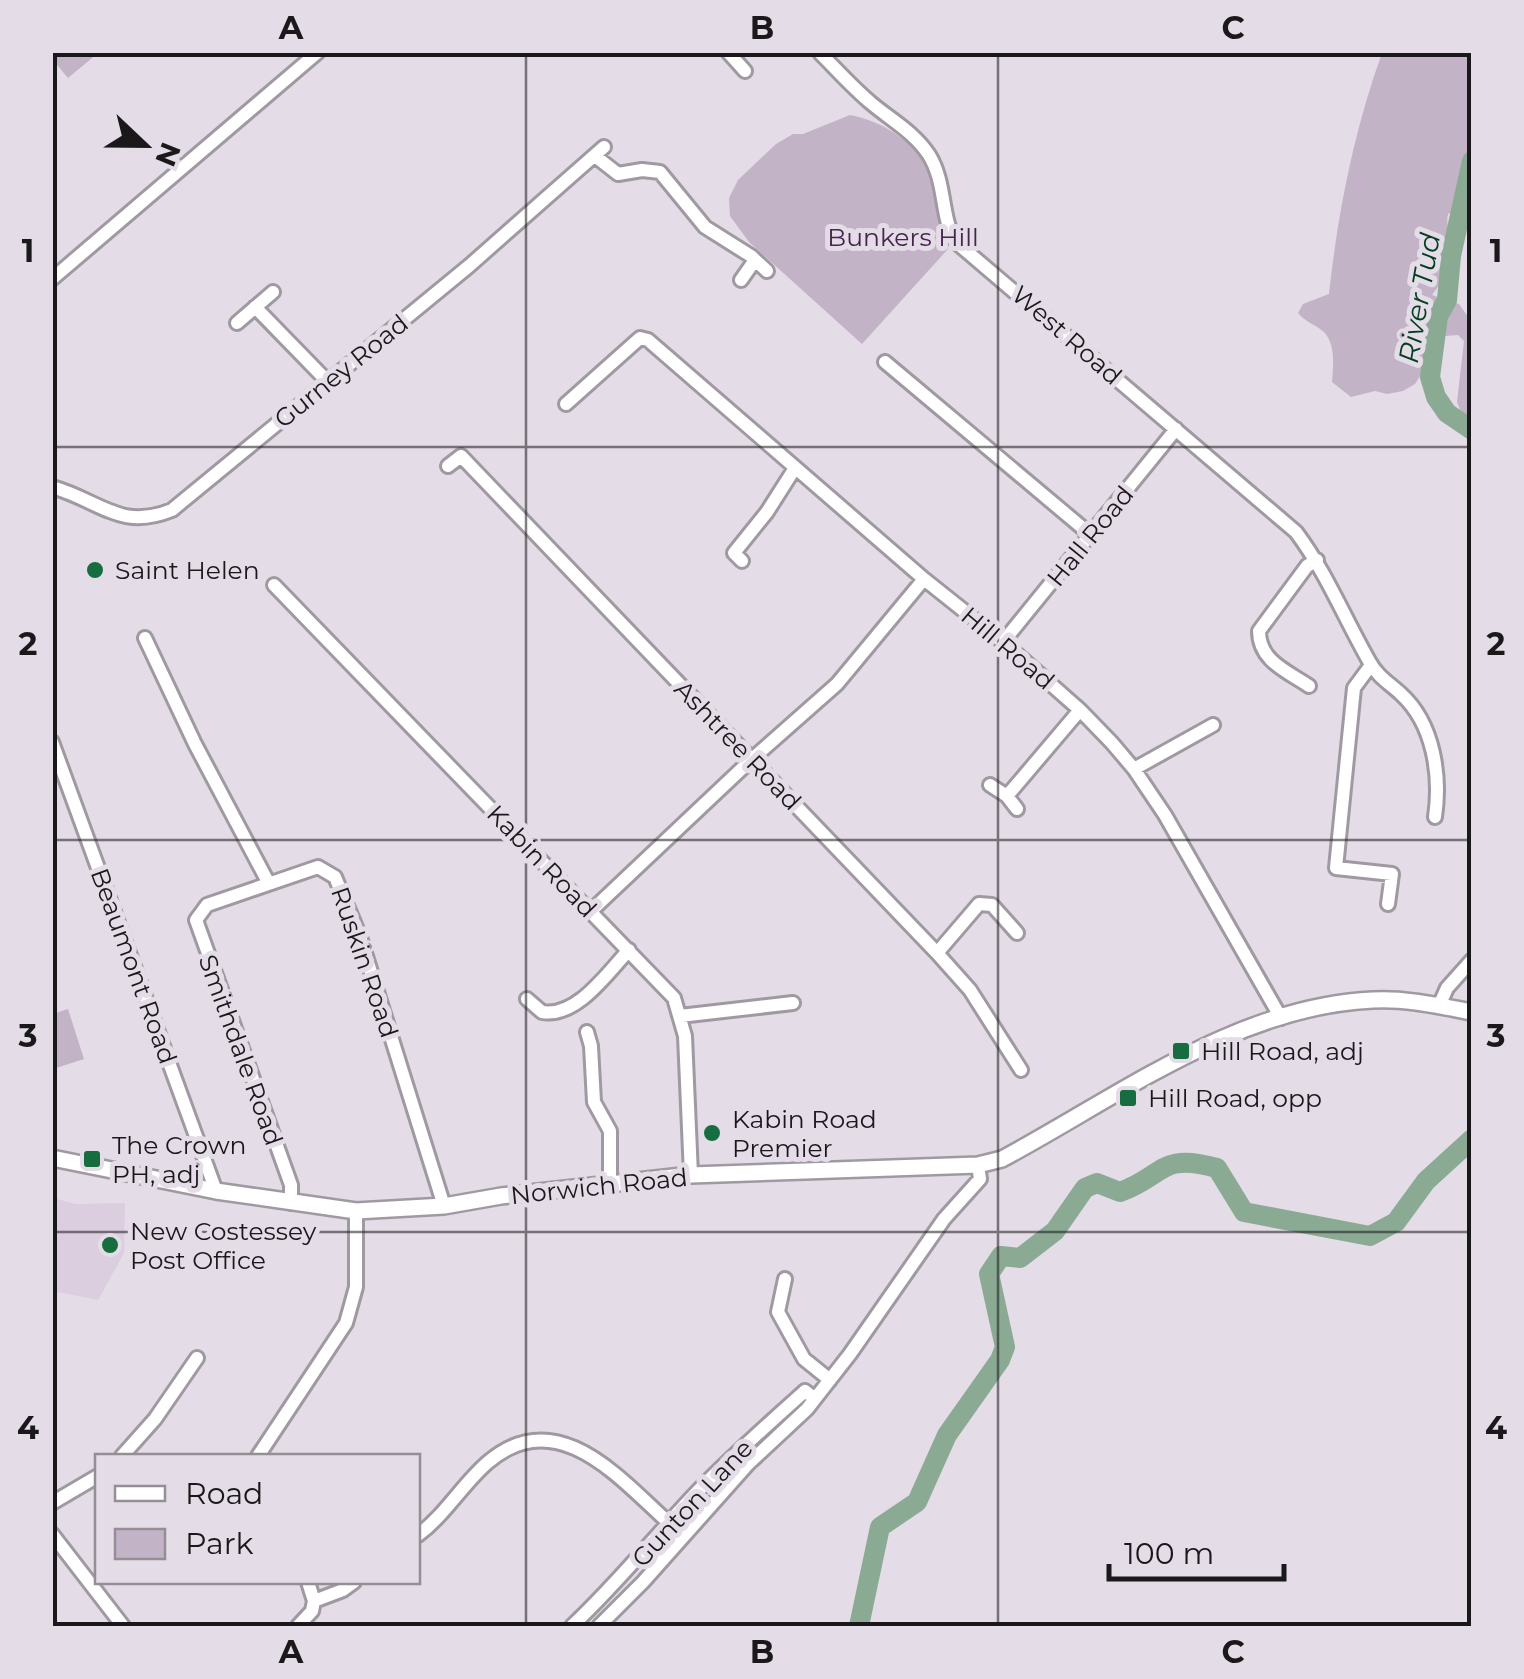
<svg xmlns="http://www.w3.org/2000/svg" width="1524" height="1679" viewBox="0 0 1524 1679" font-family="Montserrat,sans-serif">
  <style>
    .built { fill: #dbcede }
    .green { fill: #c3b3c7 }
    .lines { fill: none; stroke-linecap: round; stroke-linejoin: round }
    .river { stroke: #8baa94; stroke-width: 20 }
    .minor-casing { stroke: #a099a2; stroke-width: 18 }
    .tertiary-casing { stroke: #a099a2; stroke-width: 20 }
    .minor { stroke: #fff; stroke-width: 12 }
    .tertiary { stroke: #fff; stroke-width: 15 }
    .grid { fill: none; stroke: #1b181c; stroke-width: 2.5; stroke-opacity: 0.55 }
    .poi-dot { fill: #176d40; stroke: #e4dce6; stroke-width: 4 }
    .labels { text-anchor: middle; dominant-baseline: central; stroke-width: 10; stroke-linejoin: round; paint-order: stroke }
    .park-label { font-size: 25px; fill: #44254b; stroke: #e4dce6 }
    .street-label { font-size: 25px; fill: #1b181c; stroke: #e4dce6 }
    .poi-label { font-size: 25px; fill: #1b181c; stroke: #e4dce6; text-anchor: start }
    .water-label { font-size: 28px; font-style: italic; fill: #053d20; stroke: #e4dce6 }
    .neatline { fill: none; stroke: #1b181c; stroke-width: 4 }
    .grid-label { font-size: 32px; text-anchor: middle; font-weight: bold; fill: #1b181c }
  </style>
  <rect width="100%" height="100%" fill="#e4dce6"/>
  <path class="built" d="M53,1198l23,6 49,-1 -1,50 -26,47 -45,-9z"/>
  <path class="green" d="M52,53l1,-1 45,1 -30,25 -15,-18z
    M1382,53h89v151l-23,10c-2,11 1,15 2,26 1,11 -4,22 -3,34l-15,21 27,9 12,17v115l-14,-34 7,-61 -6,-6 -13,1 -30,48 -12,7 -16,3 -12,-3 -24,6 -19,-15c1,-16 4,-35 -7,-49 -8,-8 -20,-11 -27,-20l5,-9 26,-10c9,-83 25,-163 53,-241z
    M850,115c42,8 78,37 89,80 4,17 5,36 9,54l-86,95 -113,-102 -19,-26 -1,-18 9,-18 38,-36 17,-10h10z
    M68,1009l16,50 -31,10v-55z"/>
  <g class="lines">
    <path class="river" d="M1472,161l-21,95 -4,44 -9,16 -8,61 6,20 11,16 25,17
      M859,1626l21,-99 37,-25 30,-67 53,-75 5,-13 -16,-73 12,-18 19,2 35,-27 30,-43 12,-5 23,9c45,-16 39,-40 97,-24l27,44 126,24 26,-14 30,-41 46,-42"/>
    <g class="minor-casing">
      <path id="minor" d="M728,52l17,19
        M820,53c17,17 33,35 51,50 20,17 43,29 58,52 18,29 11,65 28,88l339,289c30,40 48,85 73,129 8,15 20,22 32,33 33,30 40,82 34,123
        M595,156l23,18 24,-4 18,2 45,55 46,29 16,15
        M52,279l266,-227
        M741,280l14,-20
        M255,307l73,75
        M237,323l36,-31
        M885,362l206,173
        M566,404l74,-66 8,2 276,239 79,63 77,68 32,33 22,26 31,46 116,203
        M448,466l13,-10 476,497 33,37 51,80
        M52,487c49,14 68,44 120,23l297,-244 135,-119
        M742,561l-8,-8 33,-41 28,-44
        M274,585l400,413 11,38 6,139
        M145,638l50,106 73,138
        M1003,642l173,-213
        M1371,665l-17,23 -18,180 56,6 -4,30
        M1309,686c-22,-15 -50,-25 -50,-55l48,-65 10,-6
        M52,742l164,449
        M1134,769l79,-44
        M990,785l17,11
        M1017,809l-10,-13 73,-86
        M591,911l160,-151 86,-76 87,-105
        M937,953l42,-49 13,1 25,28
        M527,999l15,13c35,6 66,-40 87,-62
        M1439,1006l8,-18 25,-28
        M680,1016l113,-13
        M587,1032l4,14 3,56 16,29v52
        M291,1203v-18l-95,-265 11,-15 111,-38 17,10 25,60 84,269
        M785,1279l-7,33 26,47 26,21
        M122,1456l33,-37 42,-61
        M258,1456l88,-133 10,-36v-76
        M52,1503l46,-27
        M52,1534l71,92
        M418,1535c27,-20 44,-50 69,-72 70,-61 133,16 182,60
        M308,1582l6,19
        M298,1626l14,-15 2,-10 29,-11 11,-8
        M572,1626c45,-42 83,-90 126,-135 34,-35 70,-67 107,-100l10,8
        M599,1626l44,-44 105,-118 59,-55 43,-55 94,-135 36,-40 -2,-14"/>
    </g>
    <g class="tertiary-casing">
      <path id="tertiary" d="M52,1158l164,33 140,20 88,-5 57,-10 190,-21 287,-10 24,-6c116,-62 235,-153 371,-159 32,-2 67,6 99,12"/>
    </g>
    <use href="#minor" class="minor"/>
    <use href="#tertiary" class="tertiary"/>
  </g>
  <path class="grid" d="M526,52v1574M998,52v1574M52,447h1420M52,840h1420M52,1232h1420"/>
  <g class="poi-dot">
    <circle cx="95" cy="570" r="10"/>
    <rect x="1171" y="1041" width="20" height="20" rx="5"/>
    <rect x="1118" y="1088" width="20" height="20" rx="5"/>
    <circle cx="712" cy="1133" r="10"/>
    <rect x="82" y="1149" width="20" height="20" rx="5"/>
    <circle cx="110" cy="1245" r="10"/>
  </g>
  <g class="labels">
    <g class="park-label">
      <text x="903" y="237">Bunkers Hill</text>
    </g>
    <g class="street-label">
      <text transform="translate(1067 335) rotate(41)">West Road</text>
      <text transform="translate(341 371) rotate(-39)">Gurney Road</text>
      <text transform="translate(1090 536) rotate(-51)">Hall Road</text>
      <text transform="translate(1008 648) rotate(40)">Hill Road</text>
      <text transform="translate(738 745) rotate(46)">Ashtree Road</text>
      <text transform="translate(542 861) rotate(46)">Kabin Road</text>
      <text transform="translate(365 962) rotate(71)">Ruskin Road</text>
      <text transform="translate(134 966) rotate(70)">Beaumont Road</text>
      <text transform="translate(241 1050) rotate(70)">Smithdale Road</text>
      <text transform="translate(599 1186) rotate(-6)">Norwich Road</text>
      <text transform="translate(692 1503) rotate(-47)">Gunton Lane</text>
    </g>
    <g class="poi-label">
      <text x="115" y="570">Saint Helen</text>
      <text x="1201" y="1051">Hill Road, adj</text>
      <text x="1148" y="1098">Hill Road, opp</text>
      <text x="732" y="1119">Kabin Road<tspan x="732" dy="29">Premier</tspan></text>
      <text x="112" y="1145">The Crown<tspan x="112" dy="29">PH, adj</tspan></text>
      <text x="130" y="1231">New Costessey<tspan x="130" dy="29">Post Office</tspan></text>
    </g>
    <g class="water-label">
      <text transform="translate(1419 298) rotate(-80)">River Tud</text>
    </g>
  </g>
  <rect width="1524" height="1679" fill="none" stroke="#e4dce6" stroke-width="110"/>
  <rect x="95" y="1454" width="325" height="130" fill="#e4dce6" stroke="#948e95" stroke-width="2.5"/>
  <rect x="115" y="1486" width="50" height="15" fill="#ffffff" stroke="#948e95" stroke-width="2.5"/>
  <text x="185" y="1504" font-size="30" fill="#1b181c">Road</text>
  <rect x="115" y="1529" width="50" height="30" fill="#c3b3c7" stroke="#948e95" stroke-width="2.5"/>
  <text x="185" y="1554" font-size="30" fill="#1b181c">Park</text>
  <g transform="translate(145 145) rotate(112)" stroke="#e4dce6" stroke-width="8" paint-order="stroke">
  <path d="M0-8L18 38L0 25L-18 38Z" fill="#1b181c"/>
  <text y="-15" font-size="28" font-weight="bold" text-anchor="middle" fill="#1b181c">N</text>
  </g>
  <path d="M1109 1564v15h175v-15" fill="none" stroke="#1b181c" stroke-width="5"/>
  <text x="1124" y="1564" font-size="30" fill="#1b181c" stroke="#e4dce6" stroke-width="8" paint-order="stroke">100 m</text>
  <rect x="55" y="55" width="1414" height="1569" class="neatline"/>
  <g class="grid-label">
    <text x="291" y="39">A</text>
    <text x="762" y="39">B</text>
    <text x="1233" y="39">C</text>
    <text x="28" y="262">1</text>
    <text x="1496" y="262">1</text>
    <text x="28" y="655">2</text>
    <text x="1496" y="655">2</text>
    <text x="28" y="1047">3</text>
    <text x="1496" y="1047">3</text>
    <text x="28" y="1439">4</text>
    <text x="1496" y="1439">4</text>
    <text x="291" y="1663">A</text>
    <text x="762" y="1663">B</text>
    <text x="1233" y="1663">C</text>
  </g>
</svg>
